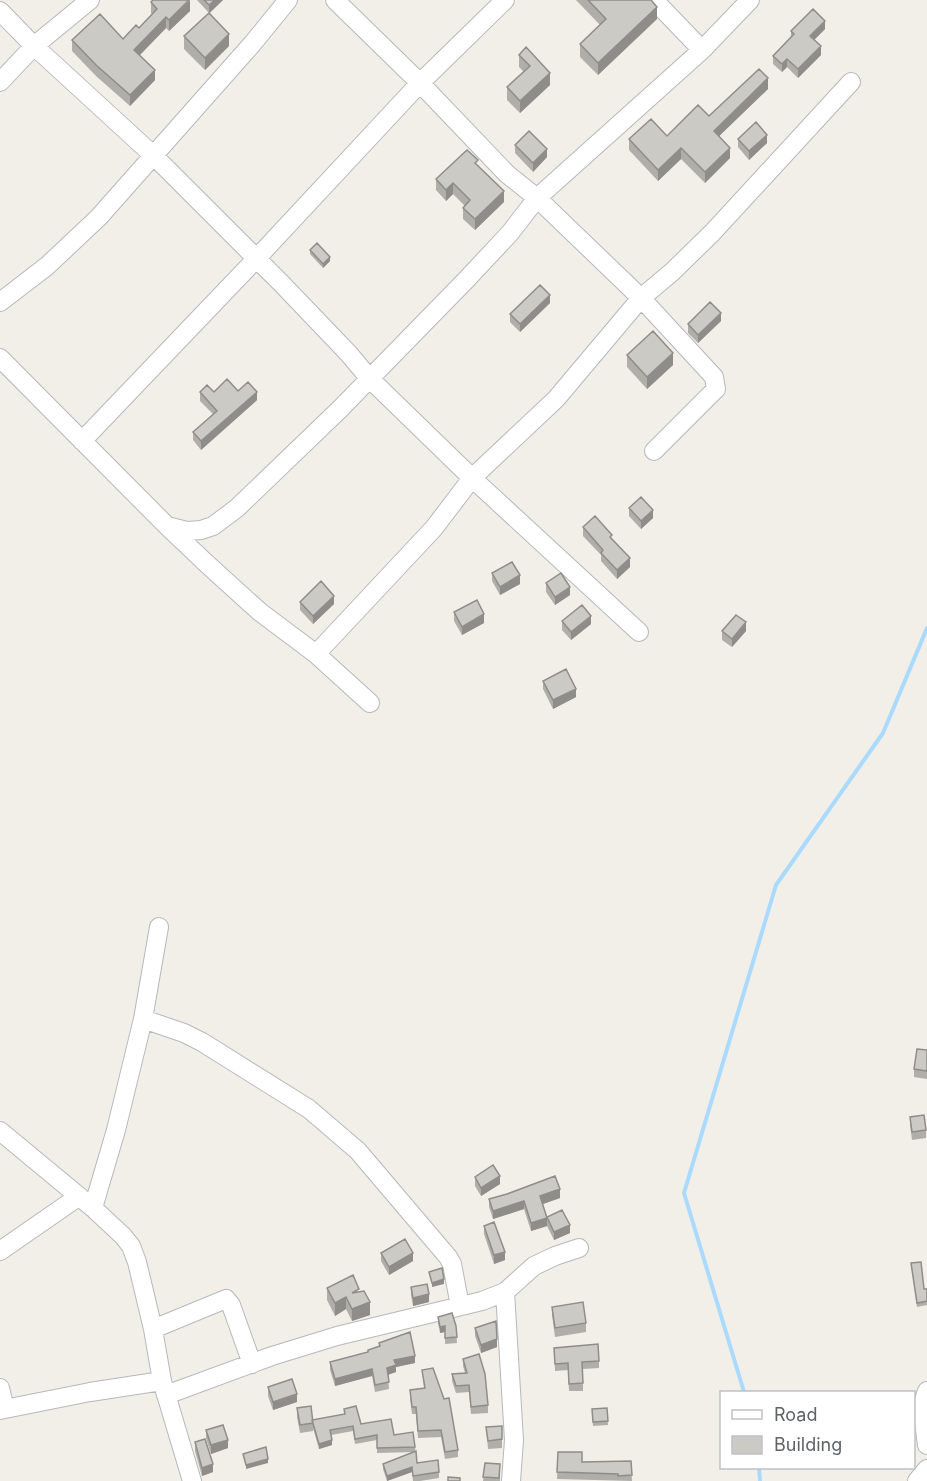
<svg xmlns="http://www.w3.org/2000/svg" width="927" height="1481" viewBox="0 0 927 1481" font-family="Inter,sans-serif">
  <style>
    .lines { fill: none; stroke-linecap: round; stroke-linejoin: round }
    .stream { stroke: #aadaff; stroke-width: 4 }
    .minor-casing { stroke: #b5b8bc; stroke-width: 20 }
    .minor { stroke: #fff; stroke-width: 18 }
    .wall { fill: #afaea9 }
    .shaded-wall { fill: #8f8d8a }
    .building { fill: #cccac5; stroke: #8f8d8a; stroke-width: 1.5 }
  </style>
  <rect width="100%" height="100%" fill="#f1efe8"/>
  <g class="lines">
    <path class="stream" d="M744,1392l-60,-199 92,-308 107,-152 44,-105
      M759,1468l1,13"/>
    <g class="minor-casing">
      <path id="minor" d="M335,0l85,83 87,91 30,24 104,100 73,79 2,12 -62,62
        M654,0l48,50
        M0,11l34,35 120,110 127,127 68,71 20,24 103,100 167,154
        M0,82l34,-36 56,-46
        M0,302l47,-36 52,-49 154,-174 35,-43
        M0,358l167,168 40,38 53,48 56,42 54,49
        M82,441l174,-182 164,-176 85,-83
        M167,526l20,5 14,-1 12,-4 24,-18 102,-98 127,-130 44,-47 27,-35 165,-148 48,-50
        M316,654l118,-126 38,-50 84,-79 85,-101 31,-26 40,-39 139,-151
        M143,1019l41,14 18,9 107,67 49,42 90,106 4,7 8,42
        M0,1131l93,77 30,28 8,10 6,16 16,67 9,52 30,100
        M93,1208l23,-78 27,-111 16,-92
        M0,1251l78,-54
        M505,1292l9,148 -3,41
        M153,1329l73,-30 5,6 21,59
        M0,1388l5,21
        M927,1391l-5,15 5,39
        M166,1395l106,-39 65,-20 145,-35 23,-9 29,-26 21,-10 24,-8
        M0,1410l90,-18 72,-11
        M917,1481l10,-12"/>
    </g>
    <use href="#minor" class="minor"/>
  </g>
  <path class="wall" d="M197,0h26l-13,13 19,33 -24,24 -21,-21v-13l25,-23z
    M576,0h75l6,19 -59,56 -18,-18v-13l20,-19z
    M151,2l39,9 -21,20 -3,-3 -26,27 15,25 -25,26 -34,-30 -24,-25v-11l51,-1 16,-11 13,-14 -1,-1z
    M825,29l-11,11 7,15 -23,23 -11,-11 -5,5 -9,-8v-8l18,-18v-7z
    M519,55l31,30 -30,28 -13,-13v-13l17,-15 -5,-5z
    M768,89l-49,47 11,22 -25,25 -24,-24 -23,22 -29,-31v-11l38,-3z
    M738,139l29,4 -18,17 -11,-13z
    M515,145l32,12 -14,15 -18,-19z
    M478,165l26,37 -29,28 -12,-11v-11l2,-2 -12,-12 -7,7 -10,-11v-11z
    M310,250l20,11 -7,7 -13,-14z
    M550,303l-30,29 -10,-10v-8z
    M721,321l-23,22 -10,-10v-9z
    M627,355l46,10 -26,24 -20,-22z
    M238,391l19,9 -56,50 -8,-10v-8l20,-18 -13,-13v-9z
    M629,508l24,10 -12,11 -12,-13z
    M583,527l29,12 18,28 -13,12 -16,-18v-6l-18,-19z
    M492,573l28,11 -20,11 -8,-14z
    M546,583l24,12 -15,10 -9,-13z
    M300,602l34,2 -21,20 -13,-14z
    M454,612l30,11 -22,12 -8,-14z
    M562,621l29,3 -20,16 -9,-10z
    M722,631h24l-14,16 -10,-7z
    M543,681l33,16 -23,12 -10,-20z
    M927,1050v29l-13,-2v-8z
    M910,1117l16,13v8l-14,2 -2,-15z
    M475,1177l25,7 -19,12 -6,-10z
    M560,1198l-17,6 4,13 23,16 -16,7 -7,-14 -16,5 -7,-22 -31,10 -4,-12v-8z
    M484,1226l21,34 -11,4 -10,-30z
    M381,1253l32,8 -24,14 -8,-14z
    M911,1263l13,26h3v16l-10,2z
    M411,1287l18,15 -16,4 -2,-11z
    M327,1288l32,4 11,23 -18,6 -6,-12 -11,7 -8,-16z
    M552,1307l34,16v9l-31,5 -3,-22z
    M438,1317l18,9 1,17 -12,1v-12l-5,1 -2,-10z
    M475,1328l22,19 -16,6 -6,-17z
    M379,1343l36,20 -19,4v5l-8,3 1,14 -14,3 -3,-16 -37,10 -5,-16v-8l38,-10 11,-5z
    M554,1348l45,13v7l-16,1v22h-14l-1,-21 -13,1z
    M463,1359l25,46v8l-17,1 -2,-22 -13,1 -4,-12v-7l13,-1 -2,-7z
    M422,1370l36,80v7l-13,2 -4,-22 -23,1 -2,-24h-4l-2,-17v-7l14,-2z
    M268,1387l29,15 -24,8 -5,-14z
    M297,1408l16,12 31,-6v-5l17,15 33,11 21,12 2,16 22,9v6l-19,3h-7l-1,-9 -25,9 -4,-12v-5l31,-12 -37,1v-13l-22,4 -2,-13 -22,4 1,10 -13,4 -6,-21v3l-13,2 -3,-16z
    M607,1408l1,17 -15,1 -1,-17z
    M502,1426v22l-14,1 -2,-22z
    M206,1430l22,18 -17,6 -5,-16z
    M195,1442l18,30 -11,4 -7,-25z
    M558,1452l24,10 49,-1 1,20 -75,-2z
    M485,1463l15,9v9h-17z"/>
  <path class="shaded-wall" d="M190,0v11l-21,20v-11z
    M215,0h8l-14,13v-8z
    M657,7v12l-59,56v-12z
    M166,17v11l-32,33v-11z
    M825,21v8l-15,15v-8z
    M229,34v12l-24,24v-12z
    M821,46v9l-23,23v-9z
    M787,59v8l-5,5v-8z
    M155,70v10l-25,26v-11z
    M550,73v12l-30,28v-12z
    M768,78v11l-54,52v-10z
    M767,135v8l-18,17v-9z
    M681,148v11l-23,22v-11z
    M730,148v10l-25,25v-11z
    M547,149v8l-14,15v-9z
    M453,183v11l-7,7v-11z
    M504,191v11l-29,28v-11z
    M330,257v4l-7,7v-4z
    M550,295v8l-30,29v-8z
    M721,313v8l-23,22v-8z
    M673,353v12l-26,24v-12z
    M257,392v8l-56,50v-9z
    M653,510v8l-12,11v-8z
    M630,558v9l-13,12v-9z
    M520,575v9l-20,11v-8z
    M570,587v8l-15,10v-8z
    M334,596v8l-21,20v-8z
    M484,614v9l-22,12v-8z
    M591,616v8l-20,16v-8z
    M746,622v9l-14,16v-8z
    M576,689v8l-23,12v-9z
    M500,1176v8l-19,12v-8z
    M560,1189v9l-20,7v-9z
    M524,1201v8l-31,10v-8z
    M547,1218v8l-16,5v-8z
    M570,1225v8l-16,7v-8z
    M505,1252v8l-11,4v-9z
    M413,1253v8l-24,14v-8z
    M444,1279v5l-12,3v-4z
    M429,1294v8l-16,4v-8z
    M346,1297v12l-11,7v-13z
    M370,1302v13l-18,6v-12z
    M445,1326v6l-5,1v-6z
    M497,1339v8l-16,6v-8z
    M415,1356v7l-19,4v5l-9,3v-7l7,-8z
    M372,1369v7l-37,10v-7z
    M297,1394v8l-24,8v-8z
    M228,1440v8l-17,6v-9z
    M332,1440v5l-13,4v-5z
    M268,1459v4l-22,6v-4z
    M213,1464v8l-11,4v-8z
    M412,1467v5l-25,9v-5z"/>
  <path class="building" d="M153,0h36l-20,20 -3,-3 -32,33 21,20 -25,25 -34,-30 -24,-25 28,-26 23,25 13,-14 3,3 18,-19 -6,-7z
    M204,0h11l-6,5z
    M588,0h63l6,7 -59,56 -18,-19 26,-25z
    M813,9l12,12 -15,15 11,10 -23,23 -11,-10 -5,5 -9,-8 21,-22 -3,-3z
    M209,13l20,21 -24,24 -21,-22z
    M526,47l24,26 -30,28 -13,-14 23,-21 -11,-11z
    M759,69l9,9 -54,53 16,17 -25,24 -24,-24 -23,22 -29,-31 22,-20 16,17 31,-31 11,11z
    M756,122l11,13 -18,16 -11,-12z
    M529,131l18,18 -14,14 -18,-18z
    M467,150l11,10 -3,3 29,28 -29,28 -12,-11 7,-8 -17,-17 -7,7 -10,-11z
    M317,243l13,14 -7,7 -13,-14z
    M540,285l10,10 -30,29 -10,-10z
    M710,302l11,11 -23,22 -10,-11z
    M653,331l20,22 -26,24 -20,-22z
    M227,379l11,12 10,-9 9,10 -56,49 -8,-9 24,-21 -17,-19 7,-7 7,7z
    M641,497l12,13 -12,11 -12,-13z
    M595,516l17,19 -2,2 20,21 -13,12 -16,-17 2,-3 -20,-23z
    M512,562l8,13 -20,12 -8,-14z
    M561,573l9,14 -15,10 -9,-14z
    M321,581l13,15 -21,20 -13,-14z
    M477,600l7,14 -22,13 -8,-15z
    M582,605l9,11 -20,16 -9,-11z
    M736,615l10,7 -14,17 -10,-8z
    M566,669l10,20 -23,11 -10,-19z
    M917,1049l10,1v21l-13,-2z
    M924,1115l2,15 -14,2 -2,-15z
    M493,1165l7,11 -19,12 -6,-11z
    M555,1176l5,13 -20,7 7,22 -16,5 -7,-22 -31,10 -4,-12 18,-5z
    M562,1210l8,15 -16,7 -7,-15z
    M494,1222l11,30 -11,3 -10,-29z
    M405,1239l8,14 -24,14 -8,-14z
    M921,1262l3,27h3v12l-10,2 -6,-40z
    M442,1268l2,11 -12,4 -3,-11z
    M353,1275l6,14 -7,4 12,-2 6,11 -18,7 -6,-12 -11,6 -8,-15z
    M427,1284l2,10 -16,4 -2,-11z
    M583,1302l3,21 -31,5 -3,-21z
    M452,1313l4,13 1,11 -12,1v-12l-5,1 -2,-10z
    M496,1321l1,18 -16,6 -6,-17z
    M410,1332l5,24 -21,4 2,5 -9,3 2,14 -14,3 -3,-16 -37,10 -5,-17 38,-10v-2l12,-4 -1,-3z
    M598,1344l1,17 -17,1 1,21 -14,1 -1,-21 -13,1 -1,-16z
    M479,1354l6,20 3,31 -17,2 -2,-22 -13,1 -4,-12 15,-1 -4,-14z
    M433,1368l11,31 5,-1 9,52 -13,2 -4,-22 -23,1 -2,-24h-4l-2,-17 15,-2 -3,-18z
    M292,1379l5,15 -24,8 -5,-15z
    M311,1406l2,17 -13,2 -3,-17z
    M356,1406l5,18 30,-5 3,16 19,-3 2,15 -38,1v-13l-22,4 -2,-13 -23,4 2,10 -13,4 -7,-24 33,-6 -1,-5z
    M607,1408l1,13 -15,1 -1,-13z
    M223,1425l5,15 -17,5 -5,-15z
    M502,1426v13l-14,2 -2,-14z
    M205,1439l8,25 -11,4 -7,-26z
    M266,1447l2,12 -22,6 -3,-11z
    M416,1451l1,12 21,-3 1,12 -26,4 -1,-9 -25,9 -4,-12z
    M558,1452h24v10l49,-1 1,14 -14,1v-2l-61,-2z
    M485,1463l15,1 -1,14 -16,-1z
    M448,1477l12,1v3h-12z"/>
  <rect x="720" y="1391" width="195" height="78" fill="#ffffff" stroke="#bfc1c3" stroke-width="1.5"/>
  <rect x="732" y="1410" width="30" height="9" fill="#ffffff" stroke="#bfc1c3" stroke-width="1.5"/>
  <text x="774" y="1421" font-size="18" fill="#5f6368">Road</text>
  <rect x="732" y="1436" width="30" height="18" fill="#cccac5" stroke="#bfc1c3" stroke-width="1.5"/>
  <text x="774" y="1451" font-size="18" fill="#5f6368">Building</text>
</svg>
